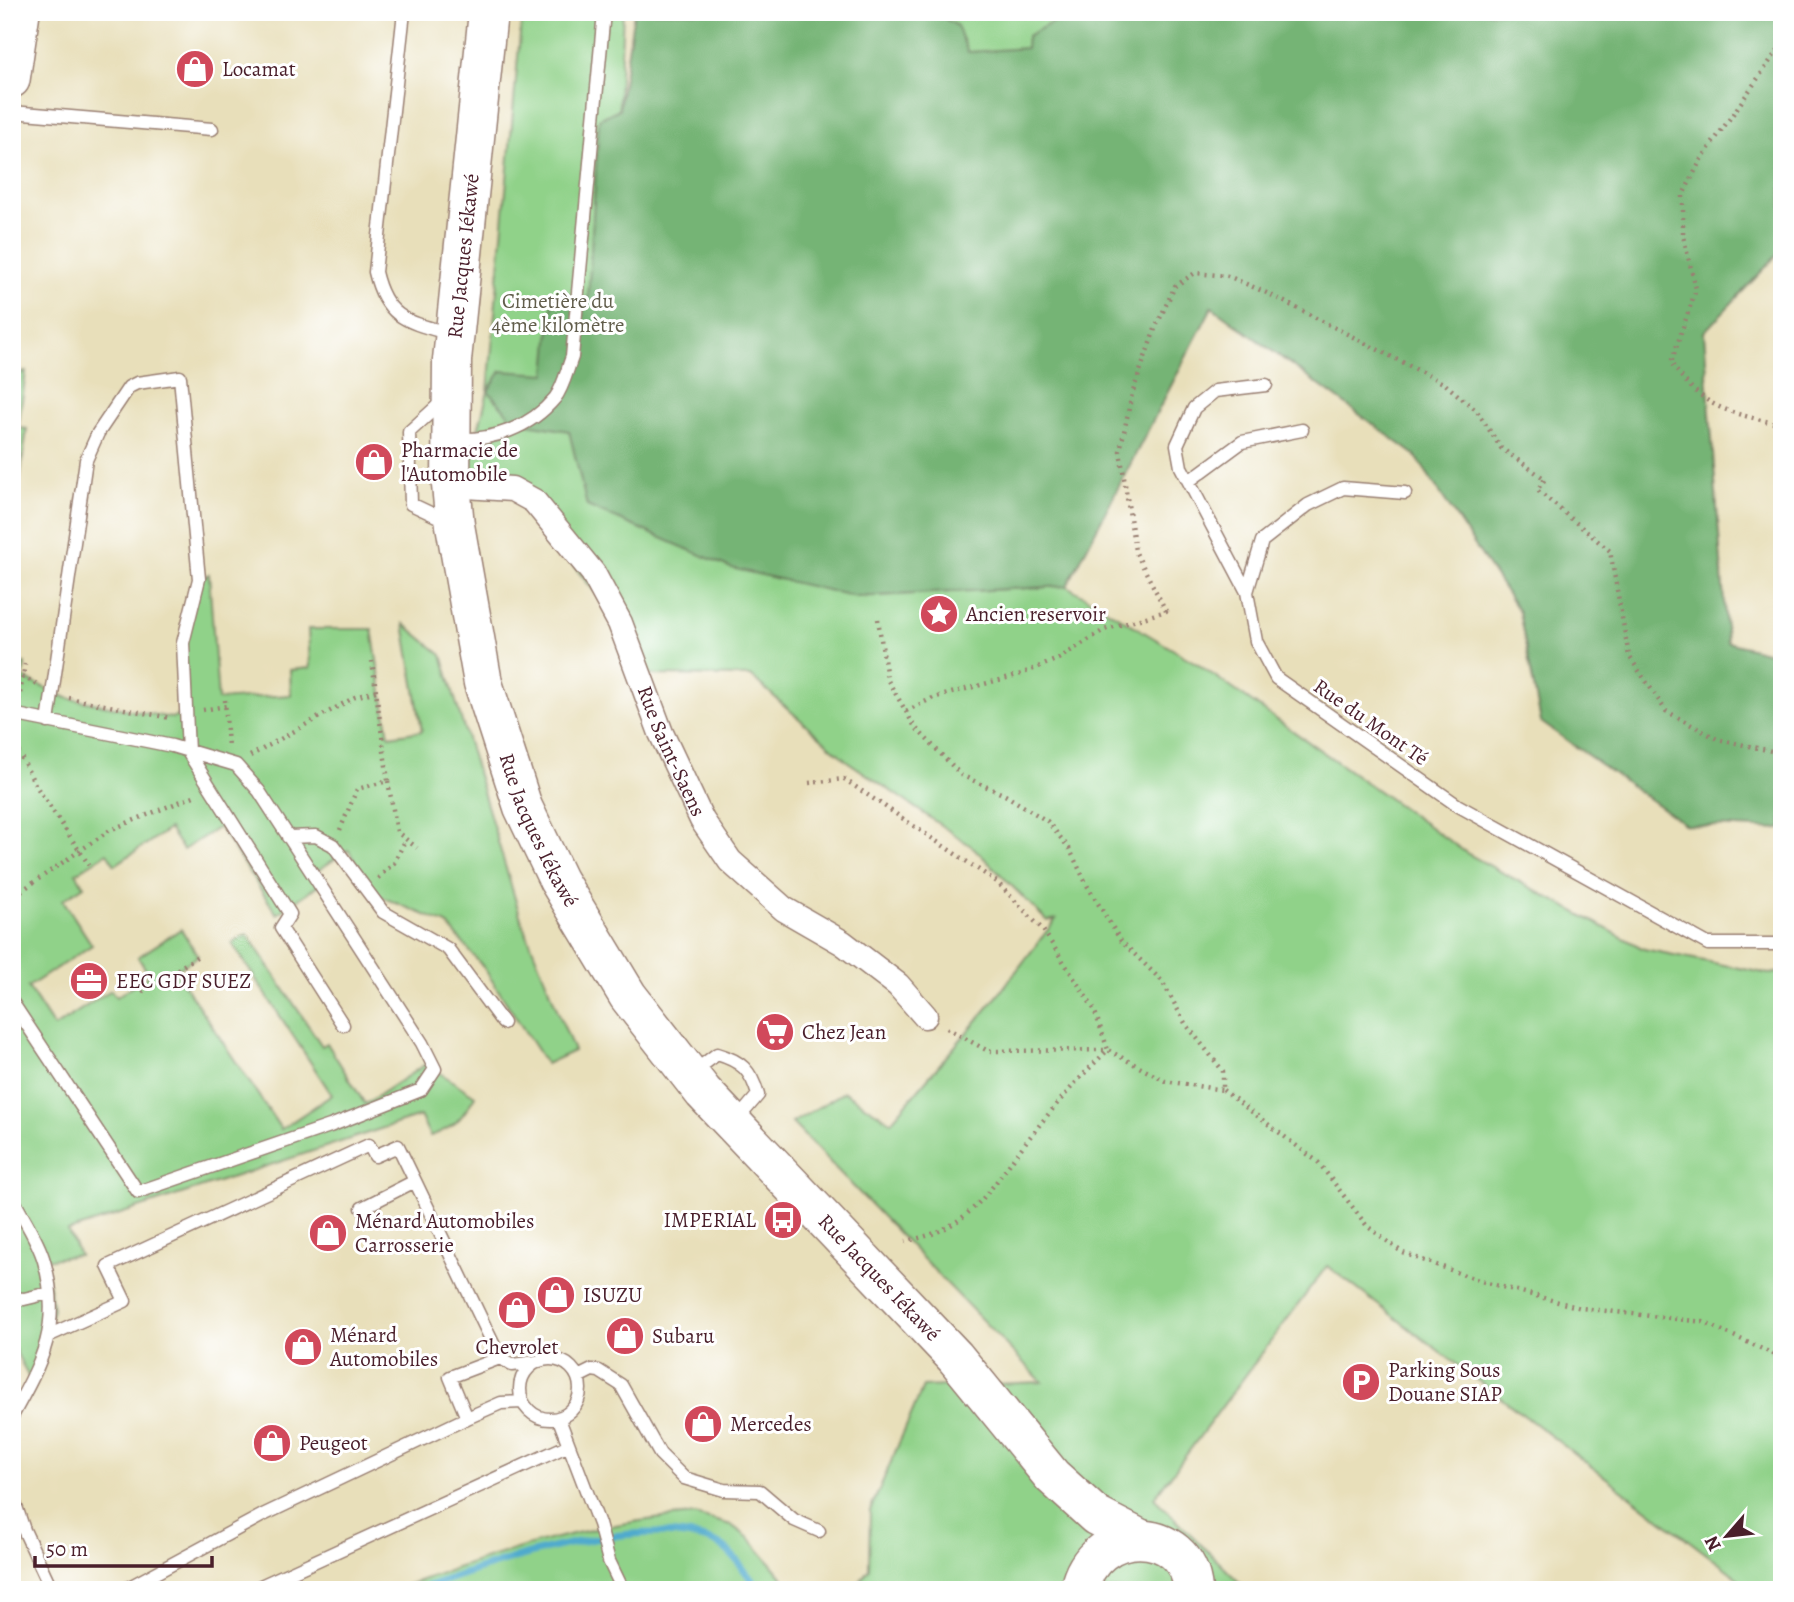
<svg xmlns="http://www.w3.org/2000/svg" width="1794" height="1602" viewBox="0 0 1794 1602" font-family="Alegreya,serif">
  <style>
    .green { fill: #90d289; stroke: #6d785a; stroke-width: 2 }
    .forest { fill: #74b475; stroke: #5f6a50; stroke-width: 2 }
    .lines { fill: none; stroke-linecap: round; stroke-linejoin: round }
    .stream { stroke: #4faacd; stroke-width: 7 }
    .lane-casing { stroke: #997f72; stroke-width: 15 }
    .street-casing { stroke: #997f72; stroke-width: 27 }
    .secondary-casing { stroke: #997f72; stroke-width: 38 }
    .primary-casing { stroke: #997f72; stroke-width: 41 }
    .path { stroke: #997f72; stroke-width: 4.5; stroke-dasharray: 2 5; stroke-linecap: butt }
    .lane { stroke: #fff; stroke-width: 12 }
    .street { stroke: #fff; stroke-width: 24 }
    .secondary { stroke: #fff; stroke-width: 35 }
    .primary { stroke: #fff; stroke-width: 38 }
    .labels { text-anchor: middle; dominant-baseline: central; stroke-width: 6; stroke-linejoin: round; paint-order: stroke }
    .poi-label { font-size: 21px; fill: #4a1f2b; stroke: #fff; text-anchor: start }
    .street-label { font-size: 21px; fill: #4a1f2b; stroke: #fff }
    .park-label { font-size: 21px; fill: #625e4c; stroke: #fff }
  </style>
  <rect width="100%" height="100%" fill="#fff"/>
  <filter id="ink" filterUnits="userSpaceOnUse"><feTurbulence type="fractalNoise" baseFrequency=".0143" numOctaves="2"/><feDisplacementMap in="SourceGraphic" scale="14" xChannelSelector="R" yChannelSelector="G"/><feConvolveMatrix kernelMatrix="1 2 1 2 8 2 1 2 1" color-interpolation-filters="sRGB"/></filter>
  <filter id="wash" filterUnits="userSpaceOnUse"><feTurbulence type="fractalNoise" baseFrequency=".00686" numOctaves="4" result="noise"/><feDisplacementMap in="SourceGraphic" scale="28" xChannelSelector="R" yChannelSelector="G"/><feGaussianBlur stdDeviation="1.57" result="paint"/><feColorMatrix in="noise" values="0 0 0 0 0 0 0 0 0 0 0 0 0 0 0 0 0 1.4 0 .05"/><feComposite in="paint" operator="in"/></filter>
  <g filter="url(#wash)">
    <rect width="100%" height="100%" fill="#e8dfba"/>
    <path class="green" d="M522,12h101l-11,242 -43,176 18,76 270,91 210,-11 132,79 269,189 176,95 125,25 13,-2v618h-28l-427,-324 -173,232 93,92h-394l16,-21 1,-58 53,-124 119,-5 -250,-259 52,-31 47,30 104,-123 61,-80 -9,2 -73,-73 -127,-87 -96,-85 -112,-1 -19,-52 -108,-134 -44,-19 20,-79z
      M892,12h406l-278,71z
      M26,372l-8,56 9,1 -15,106v-161z
      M209,574l9,126 73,-5 -1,-25 20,-2 -2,-39h64l17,107 33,-5 -18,-107 38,31 80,267 52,129 -28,13 -62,-96 -37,-44 -68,-28 -31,-46 -35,24 6,11 -42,29 -58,-87 -36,23 -14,-21 -54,36 -8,-12 -31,20 8,13 -21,14 29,45 -64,42 26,40 57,-37 5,7 33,-22 -11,-18 43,-28 17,27 -23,15 106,158 51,-34 -100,-152 15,-9 75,112 5,-3 38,61 61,-40 49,32c-13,22 -20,32 -45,40l-10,-20 -352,115 11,24 -35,5 9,49 -22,73 -19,-38v-682l13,2 -2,14 44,20 104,20 16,-5 -4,-70 16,-64z
      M695,1515l36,10 18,13 38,45 24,7h-417c99,-36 196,-68 301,-75z"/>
    <path class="forest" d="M634,12h300l23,14 11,26 58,-4 1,-12 44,-24h711v238l-78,82 23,310 55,14v173l-96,-4 -145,-103 -22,-110 -104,-157 -203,-148 -145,279 -210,11 -126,-29 -144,-62 -18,-75 -54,-9 -27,-31 13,-20 45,3 7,-80 35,5 11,-180 20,-10z"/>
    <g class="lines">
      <path class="stream" d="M418,1590c76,-27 222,-79 298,-47 17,7 31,33 44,47"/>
    </g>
  </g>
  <g filter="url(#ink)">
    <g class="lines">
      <g class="lane-casing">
        <path id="lane" d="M404,12l-29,260c11,47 33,50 76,62
          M12,112l200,17
          M1266,385l-51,6 -21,17 -17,37 4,22 66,125 9,49 20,37 181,127 251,139h74
          M444,400l-35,32 2,72 36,17
          M455,439c37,2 75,-11 100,-41 8,-10 12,-28 17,-41l32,-345
          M1189,481l53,-39 60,-12
          M1247,592l15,-51 46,-36 35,-17 62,5
          M12,714l160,32 64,19 23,26 163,252 13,26 -14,21 -91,36 -192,66 -126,-190
          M48,722l38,-262 12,-27 31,-46 8,-4 43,-6 19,202 -16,64 5,109 102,162 -9,14 62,97
          M288,837l28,-1 17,9 50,67 65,37 55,74
          M692,1073l25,-19c24,7 34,16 41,41l-22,26
          M12,1197c10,20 26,42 32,64 18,64 -1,99 -32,155
          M362,1208l53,-27 85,177 -50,19 17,41
          M12,1298l12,1 25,-6
          M50,1335l75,-34 -17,-35 261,-121 6,11 23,-10 17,35
          M500,1358l12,7 24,-3
          M520 1389a30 30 0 1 1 60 0a30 30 0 1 1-60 0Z
          M578,1377l14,-7 7,1 22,14 39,69 24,24 40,12 36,1 34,29 25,11
          M559,1419l40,105 10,37 14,29
          M12,1495l12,35 28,60
          M124,1590l139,-75 204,-97 34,-15 21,-1
          M252,1590l317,-145"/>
      </g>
      <g class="street-casing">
        <g id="street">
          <path id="s1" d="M451,485l61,4 22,12 59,72 27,50 41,110 41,87 28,41 54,48 59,34 55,42 27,31"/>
        </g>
      </g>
      <g class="secondary-casing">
        <path id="secondary" d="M12,80l10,-68"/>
      </g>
      <g class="primary-casing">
        <g id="primary">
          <path id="s2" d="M488,12l-36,348 -1,125 4,40 28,158 40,124 35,73 70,116 75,96 252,265 97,119 44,40 43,22"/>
          <path d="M1079,1590c14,-68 109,-67 114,0"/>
        </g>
      </g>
      <path class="path" d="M1782,44l-82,117 -17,34v41l13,53 -25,74c33,47 58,49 111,62
        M878,619l9,60 28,48 46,48 44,20 42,26 22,27 19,39 33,54 41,40 23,42 38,48v19l-58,-9 -57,-31 -120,1 -45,-25
        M22,677l17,8
        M69,698l101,20
        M19,700l6,-36
        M225,700l3,47
        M203,710l23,-4
        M906,711l27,-13 88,-24 37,-15 46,-29 62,-19 -31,-60 -15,-100 12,-57 23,-65 20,-43 20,-13 33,3 41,18 176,90 32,27 24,37 44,31 -8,11 73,61 19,105 37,55 51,28 59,13 6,-2
        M12,739l24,47 53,79
        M250,756l105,-59 21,-6
        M388,781l9,51 20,16
        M809,783l35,-4 153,103 46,48 51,79 14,41c-30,28 -56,59 -82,92 -37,48 -55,87 -120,99
        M340,830l17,-41 31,-8 -16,-120
        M378,878l16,-15 12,-24
        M21,891l89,-61 84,-34
        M142,992l56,-36
        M1223,1090l95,72 49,64 36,27 81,29 97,26 122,14 79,36"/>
      <use href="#lane" class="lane"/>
      <use href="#street" class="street"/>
      <use href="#secondary" class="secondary"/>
      <use href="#primary" class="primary"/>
    </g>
  </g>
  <defs>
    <g id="shop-disc" transform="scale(2.0125)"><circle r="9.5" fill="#d1495b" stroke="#fff"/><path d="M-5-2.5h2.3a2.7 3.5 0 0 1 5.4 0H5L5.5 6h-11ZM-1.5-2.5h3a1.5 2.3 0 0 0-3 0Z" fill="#fff"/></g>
    <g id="sight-disc" transform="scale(2.0125)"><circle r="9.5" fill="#d1495b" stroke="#fff"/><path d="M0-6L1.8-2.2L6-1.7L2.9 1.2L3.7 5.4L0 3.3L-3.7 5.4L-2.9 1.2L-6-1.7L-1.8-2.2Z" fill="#fff"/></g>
    <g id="office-disc" transform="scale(2.0125)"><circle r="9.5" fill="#d1495b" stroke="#fff"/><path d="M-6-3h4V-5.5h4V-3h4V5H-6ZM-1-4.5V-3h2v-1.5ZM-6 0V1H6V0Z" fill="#fff"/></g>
    <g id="supermarket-disc" transform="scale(2.0125)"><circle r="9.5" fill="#d1495b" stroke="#fff"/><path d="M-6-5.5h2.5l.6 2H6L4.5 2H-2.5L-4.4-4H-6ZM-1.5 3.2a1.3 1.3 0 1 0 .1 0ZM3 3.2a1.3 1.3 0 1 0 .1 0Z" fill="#fff"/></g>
    <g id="bus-disc" transform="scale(2.0125)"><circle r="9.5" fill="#d1495b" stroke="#fff"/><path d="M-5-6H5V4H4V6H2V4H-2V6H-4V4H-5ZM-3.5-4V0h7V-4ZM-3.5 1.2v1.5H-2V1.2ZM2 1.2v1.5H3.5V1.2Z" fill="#fff"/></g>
    <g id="parking-disc" transform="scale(2.0125)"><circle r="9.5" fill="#d1495b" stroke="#fff"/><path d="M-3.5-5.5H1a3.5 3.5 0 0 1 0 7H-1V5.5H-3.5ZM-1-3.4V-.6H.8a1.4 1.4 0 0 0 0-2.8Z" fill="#fff"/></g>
  </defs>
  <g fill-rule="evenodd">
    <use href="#shop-disc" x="195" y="69"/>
    <use href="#shop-disc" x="374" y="462"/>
    <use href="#sight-disc" x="939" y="614"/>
    <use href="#office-disc" x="89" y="981"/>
    <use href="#supermarket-disc" x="775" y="1032"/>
    <use href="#bus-disc" x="783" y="1220"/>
    <use href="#shop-disc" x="328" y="1233"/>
    <use href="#shop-disc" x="556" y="1295"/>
    <use href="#shop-disc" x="517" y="1310"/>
    <use href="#shop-disc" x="625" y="1336"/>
    <use href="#shop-disc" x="303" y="1347"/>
    <use href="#parking-disc" x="1361" y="1382"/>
    <use href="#shop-disc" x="703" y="1424"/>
    <use href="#shop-disc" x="272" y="1443"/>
  </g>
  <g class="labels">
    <g class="poi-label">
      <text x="222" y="69">Locamat</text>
      <text x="401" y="450">Pharmacie de<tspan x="401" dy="24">l'Automobile</tspan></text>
      <text x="966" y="614">Ancien reservoir</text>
      <text x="116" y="981">EEC GDF SUEZ</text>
      <text x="802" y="1032">Chez Jean</text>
      <text x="756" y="1220" text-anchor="end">IMPERIAL</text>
      <text x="355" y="1221">Ménard Automobiles<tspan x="355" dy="24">Carrosserie</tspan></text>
      <text x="583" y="1295">ISUZU</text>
      <text x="330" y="1335">Ménard<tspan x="330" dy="24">Automobiles</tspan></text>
      <text x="652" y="1336">Subaru</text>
      <text x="517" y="1347" text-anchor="middle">Chevrolet</text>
      <text x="1388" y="1370">Parking Sous<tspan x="1388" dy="24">Douane SIAP</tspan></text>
      <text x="730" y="1424">Mercedes</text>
      <text x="299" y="1443">Peugeot</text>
    </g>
    <g class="street-label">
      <text transform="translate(463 256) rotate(-84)">Rue Jacques Iékawé</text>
      <text transform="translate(1371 722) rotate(35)">Rue du Mont Té</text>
      <text stroke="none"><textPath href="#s1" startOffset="374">Rue Saint-Saens</textPath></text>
      <text stroke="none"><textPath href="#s2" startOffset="833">Rue Jacques Iékawé</textPath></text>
      <text stroke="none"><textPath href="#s2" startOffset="1400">Rue Jacques Iékawé</textPath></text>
    </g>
    <g class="park-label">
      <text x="558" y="301">Cimetière du<tspan x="558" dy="24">4ème kilomètre</tspan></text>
    </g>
  </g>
  <rect width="1794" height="1602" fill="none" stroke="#fff" stroke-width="42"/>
  <g transform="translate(1727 1536) rotate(242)" stroke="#ffffff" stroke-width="5" paint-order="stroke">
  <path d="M0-5L12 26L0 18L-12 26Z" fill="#4a1f2b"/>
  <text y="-10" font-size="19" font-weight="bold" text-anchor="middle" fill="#4a1f2b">N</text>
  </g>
  <path d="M35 1556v10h177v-10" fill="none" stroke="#4a1f2b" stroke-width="3.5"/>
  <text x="46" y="1556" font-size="21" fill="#4a1f2b" stroke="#ffffff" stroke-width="5" paint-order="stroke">50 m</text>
</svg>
